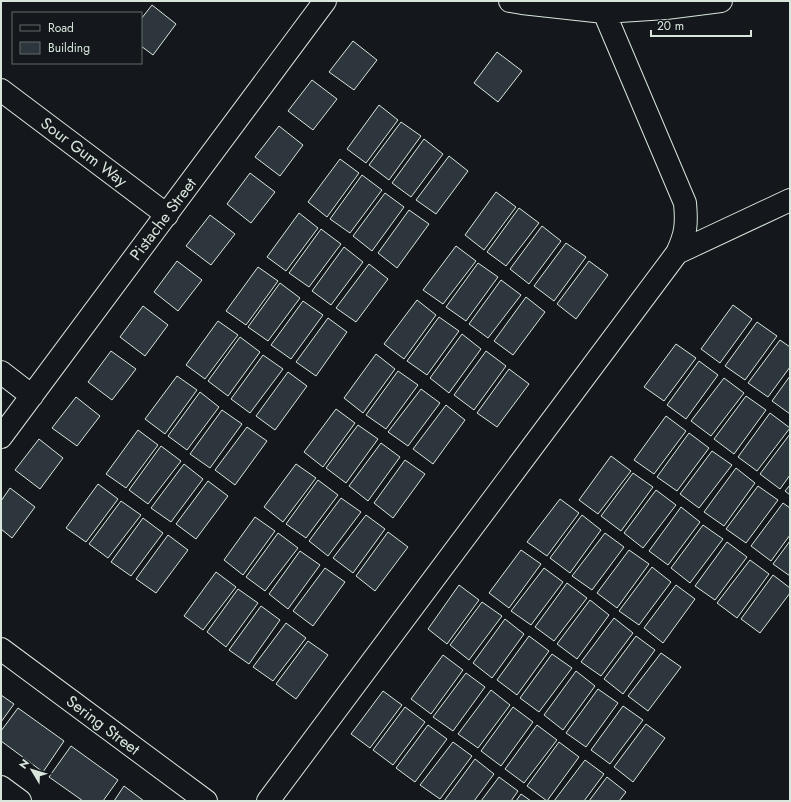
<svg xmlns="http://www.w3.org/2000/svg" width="791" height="802" viewBox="0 0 791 802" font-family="Jost,sans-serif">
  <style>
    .building { fill: #2c363c; stroke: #d8e6dc }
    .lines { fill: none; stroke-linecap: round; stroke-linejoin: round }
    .minor-casing { stroke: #d8e6dc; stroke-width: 24 }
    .minor { stroke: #14181c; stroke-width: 22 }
    .labels { text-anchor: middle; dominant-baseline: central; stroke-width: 3; stroke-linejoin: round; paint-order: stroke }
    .street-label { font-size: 16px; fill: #d8e6dc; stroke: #14181c }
  </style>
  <rect width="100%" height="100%" fill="#14181c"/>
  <path class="building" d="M152,5l24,19 -23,31 -12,-9v-27z
    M353,41l24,19 -23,30 -25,-18z
    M497,52l25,19 -24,31 -24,-19z
    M312,80l25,19 -24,31 -25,-19z
    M379,105l19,15 -32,43 -19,-14z
    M401,122l20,14 -32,44 -20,-15z
    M279,126l24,19 -23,31 -25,-19z
    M424,139l19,15 -32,43 -19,-14z
    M449,156l19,15 -32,43 -20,-14z
    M340,159l19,14 -32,44 -19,-15z
    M250,173l25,19 -24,31 -24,-19z
    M362,175l20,15 -32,43 -20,-14z
    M496,192l20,15 -32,43 -19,-15z
    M385,193l19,14 -32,44 -19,-15z
    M519,208l20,15 -33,43 -19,-14z
    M409,210l20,14 -32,44 -19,-15z
    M299,213l19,15 -32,43 -19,-14z
    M210,215l25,19 -24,31 -25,-19z
    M542,226l19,15 -32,43 -19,-15z
    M321,229l20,15 -32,43 -20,-14z
    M566,243l20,14 -32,44 -20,-15z
    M456,246l20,15 -33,43 -20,-14z
    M344,247l19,15 -32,43 -19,-14z
    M177,261l25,19 -24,31 -24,-19z
    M589,261l19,14 -32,44 -19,-15z
    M478,263l20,14 -32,44 -20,-14z
    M369,264l19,15 -32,43 -20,-14z
    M258,267l20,14 -32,44 -20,-14z
    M501,280l20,15 -33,43 -19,-14z
    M280,283l20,15 -32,43 -20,-14z
    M526,297l19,15 -32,43 -19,-14z
    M417,300l19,15 -32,44 -20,-15z
    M303,301l20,14 -32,44 -20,-14z
    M733,305l19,14 -32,44 -19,-14z
    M143,306l25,19 -23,31 -25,-19z
    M439,317l20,14 -32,44 -20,-14z
    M328,318l19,14 -31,44 -20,-14z
    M218,321l20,14 -33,44 -19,-14z
    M757,322l20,14 -32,44 -20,-14z
    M462,334l19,15 -32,44 -19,-15z
    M240,337l20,15 -32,44 -20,-15z
    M780,340l10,7v20l-22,30 -20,-14z
    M676,344l20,14 -32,43 -20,-14z
    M111,351l25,18 -24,31 -24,-18z
    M486,351l20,15 -32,44 -20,-15z
    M376,354l19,15 -32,44 -19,-15z
    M263,355l20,14 -33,44 -19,-14z
    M699,361l19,14 -32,44 -19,-14z
    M509,369l20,15 -32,43 -20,-14z
    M398,371l20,14 -32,44 -20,-14z
    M288,372l19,14 -32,44 -19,-14z
    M177,376l20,14 -32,44 -20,-15z
    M790,376v38l-18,-13z
    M724,378l20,15 -33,43 -20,-15z
    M421,389l19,14 -32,43 -20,-14z
    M200,392l19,15 -32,43 -19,-14z
    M746,396l20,14 -32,44 -20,-15z
    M76,397l24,19 -23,30 -25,-18z
    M446,405l19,15 -32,44 -20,-15z
    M336,409l19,14 -32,44 -19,-15z
    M222,410l20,14 -32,44 -20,-14z
    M770,413l20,15 -33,43 -19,-14z
    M666,416l20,15 -32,43 -20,-14z
    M358,425l20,14 -32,44 -20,-15z
    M247,427l20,14 -32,44 -20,-15z
    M138,430l20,15 -32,43 -20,-14z
    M689,433l20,15 -32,43 -20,-14z
    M790,434v41l-10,14 -20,-15z
    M39,439l24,19 -23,31 -25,-19z
    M381,443l19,14 -32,44 -19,-15z
    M161,446l20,15 -33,43 -19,-14z
    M712,451l20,14 -33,43 -19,-14z
    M611,456l20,15 -33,43 -19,-14z
    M405,460l20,14 -32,44 -19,-15z
    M184,464l19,15 -32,43 -20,-14z
    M296,464l20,14 -33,44 -19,-15z
    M736,468l19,15 -31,43 -20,-14z
    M633,473l20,14 -32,44 -20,-15z
    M318,480l20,15 -32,43 -20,-14z
    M208,481l20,15 -32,43 -20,-15z
    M98,484l20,15 -32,43 -20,-14z
    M790,485v10l-5,-4z
    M758,486l20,14 -32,43 -20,-14z
    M10,488l25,19 -23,31 -11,-9v-28z
    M656,490l20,15 -33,43 -19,-15z
    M341,498l20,14 -33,44 -19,-15z
    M560,499l19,14 -32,43 -20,-14z
    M121,501l20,14 -33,43 -19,-14z
    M783,503l7,5v27l-19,26 -20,-15z
    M681,507l19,15 -32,43 -19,-14z
    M366,515l19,14 -32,44 -20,-15z
    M582,515l19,15 -31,43 -20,-15z
    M255,517l20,14 -32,44 -19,-15z
    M143,518l20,15 -32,43 -20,-14z
    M703,525l20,14 -33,44 -19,-15z
    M388,532l20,15 -33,44 -19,-15z
    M278,533l20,15 -33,43 -19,-14z
    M605,533l19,14 -32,43 -20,-14z
    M168,535l20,15 -32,43 -20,-14z
    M790,541v35l-17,-12z
    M727,542l20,15 -32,43 -20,-14z
    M521,550l20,14 -32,44 -20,-15z
    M629,550l20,14 -32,44 -20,-15z
    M300,551l20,14 -32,44 -19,-15z
    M750,560l19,14 -32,44 -20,-15z
    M652,567l19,15 -32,43 -20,-14z
    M325,568l20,14 -32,44 -20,-15z
    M544,568l19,14 -32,43 -20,-14z
    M216,572l20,15 -33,43 -19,-14z
    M773,575l17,13v5l-30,40 -19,-14z
    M567,583l20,15 -33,43 -19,-14z
    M459,585l20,15 -32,44 -19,-15z
    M676,585l19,14 -32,44 -19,-15z
    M238,589l20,14 -32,44 -19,-15z
    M590,600l19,15 -32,44 -20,-15z
    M482,602l20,14 -33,44 -19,-15z
    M261,606l19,14 -31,44 -20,-14z
    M614,618l19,15 -32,43 -20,-14z
    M505,619l19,15 -32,44 -19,-15z
    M286,623l20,15 -33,43 -20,-14z
    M529,636l20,15 -32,44 -20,-15z
    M636,636l19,14 -32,44 -19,-15z
    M308,641l20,14 -32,44 -20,-15z
    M661,653l20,14 -33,44 -20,-15z
    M552,654l20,14 -33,44 -19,-14z
    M443,655l20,15 -32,44 -20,-15z
    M576,671l19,15 -32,44 -19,-15z
    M466,673l19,14 -32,44 -20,-14z
    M598,689l20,14 -32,44 -20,-14z
    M491,690l19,15 -32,43 -20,-14z
    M383,691l19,14 -32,43 -19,-14z
    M1,695l13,9 -13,18z
    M623,706l20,14 -33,44 -19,-14z
    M405,707l20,15 -32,43 -20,-15z
    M513,707l20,15 -32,44 -20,-15z
    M18,708l46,33 -21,31 -42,-31v-10z
    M646,724l19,14 -32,44 -19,-15z
    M428,725l19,14 -32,43 -19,-14z
    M537,725l20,15 -33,43 -19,-14z
    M453,742l19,14 -32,43 -20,-14z
    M559,742l20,15 -32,44 -20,-15z
    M71,746l47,34 -15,21h-20l-34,-24z
    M475,759l19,15 -20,27h-30z
    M585,760l19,14 -20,27h-30z
    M499,777l19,14 -7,10h-30z
    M607,777l19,15 -7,9h-30z
    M124,786l20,15h-30z
    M521,794l10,7h-15z"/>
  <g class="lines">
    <g class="minor-casing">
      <path id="minor" d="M510,1l12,2 82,9 62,-4 55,-7
        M1,90l166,125
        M677,253l113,-53
        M1,372l31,24
        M1,437l324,-436
        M1,649l205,152
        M1,787l19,14
        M268,801l409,-548c9,-19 10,-29 8,-50l-81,-191"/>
    </g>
    <use href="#minor" class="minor"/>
  </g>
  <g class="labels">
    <g class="street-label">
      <text transform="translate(84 152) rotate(37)">Sour Gum Way</text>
      <text transform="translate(163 219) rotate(-53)">Pistache Street</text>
      <text transform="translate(103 725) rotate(37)">Sering Street</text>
    </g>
  </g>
  <rect width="791" height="802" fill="none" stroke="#d8e6dc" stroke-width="4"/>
  <rect x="12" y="12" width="130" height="52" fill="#14181c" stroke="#626a69"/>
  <rect x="20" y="25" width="20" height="6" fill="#14181c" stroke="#626a69"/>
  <text x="48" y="32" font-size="12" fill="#d8e6dc">Road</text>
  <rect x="20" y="42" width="20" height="12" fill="#2c363c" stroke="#626a69"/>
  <text x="48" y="52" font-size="12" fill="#d8e6dc">Building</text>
  <g transform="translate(32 770) rotate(308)" stroke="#14181c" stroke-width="3" paint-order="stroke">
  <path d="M0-3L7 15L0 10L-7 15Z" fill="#d8e6dc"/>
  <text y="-6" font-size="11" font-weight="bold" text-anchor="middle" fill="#d8e6dc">N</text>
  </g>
  <path d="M651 30v6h100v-6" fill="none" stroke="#d8e6dc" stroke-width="2"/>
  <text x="657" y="30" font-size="12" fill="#d8e6dc" stroke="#14181c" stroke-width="3" paint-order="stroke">20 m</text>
</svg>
